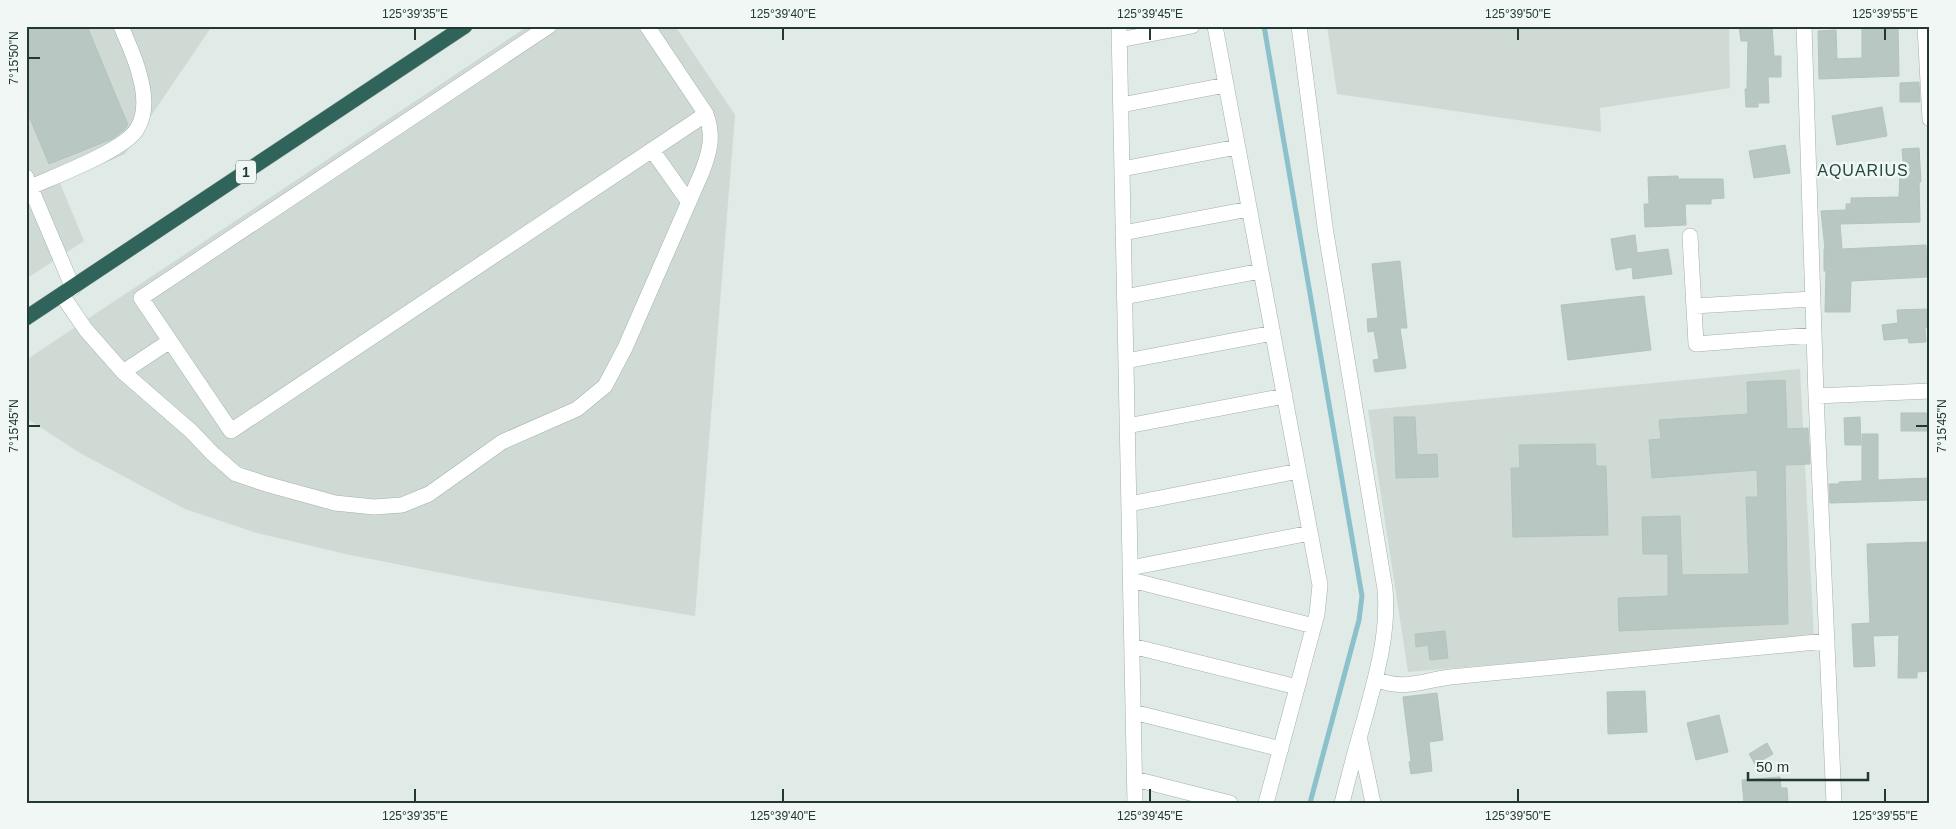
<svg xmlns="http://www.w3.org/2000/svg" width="1956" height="829" viewBox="0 0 1956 829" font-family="Arial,sans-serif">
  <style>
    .built { fill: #cfdad5 }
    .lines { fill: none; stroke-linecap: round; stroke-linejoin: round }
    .stream { stroke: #8cc0cb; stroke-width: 5 }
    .building { fill: #b9c7c2; stroke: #b3c3bd }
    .minor-casing { stroke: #a3b1ad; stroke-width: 16 }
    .highway-casing { stroke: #bdc4c2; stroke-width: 16 }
    .minor { stroke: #fff; stroke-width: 15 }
    .highway { stroke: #30635a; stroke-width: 15 }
    .ticks { fill: none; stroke: #223933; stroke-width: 2 }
    .labels { text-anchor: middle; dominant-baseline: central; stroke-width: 5; stroke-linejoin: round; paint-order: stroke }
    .shield { fill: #f0f7f4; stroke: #60726d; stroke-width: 1 }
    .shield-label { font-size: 14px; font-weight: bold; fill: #223933 }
    .neighbourhood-label { font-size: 16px; letter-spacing: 1px; fill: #204940; stroke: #f0f7f4 }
    .neatline { fill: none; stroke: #223933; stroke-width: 2 }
    .ticks-label { font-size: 12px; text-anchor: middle; fill: #223933 }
  </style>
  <rect width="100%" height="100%" fill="#e0eae6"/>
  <path class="built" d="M26,26h186l-87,128 -65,29 24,58 -55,36 -3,-8z
    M528,26h147l60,89 -40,501 -212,-35 -133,-26 -93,-22 -72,-24 -105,-56 -54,-35v-58z
    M1327,26h402l1,62 -130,20 1,24 -264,-38z
    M1800,369l14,268 -406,35 -40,-262z"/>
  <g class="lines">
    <path class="stream" d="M1264,26l98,570 -3,24 -49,183"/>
  </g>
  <path class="building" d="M26,26h61l41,99 -4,5 -12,9 -63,25 -23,-55z
    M1739,26h33l2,30h7v21h-13l1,26h-11v4h-12l-1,-18h2l1,-48h-7z
    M1862,26h36l1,50 -80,3 -1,-48 18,-1 1,29 25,-1z
    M1919,82l1,20h-20v-19z
    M1882,107l5,29 -50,9 -5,-29z
    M1785,145l5,28 -36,5 -5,-27z
    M1919,148l2,34h-2l1,40 -80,2 2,25 84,-4 1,32 -76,4 -1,31h-25l1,-41h-2v-22h1l-4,-38 25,-1v-6h5v-6l48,-1 1,-25h4l-2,-23z
    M1678,176v3h45l1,19 -13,1v5h-26l1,21 -41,2 -1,-23h5l-1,-27z
    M1635,235l2,18 31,-4 4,25 -39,5 -1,-12 -16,3 -5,-31z
    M1400,261l7,67h-7l6,40 -31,4 -2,-12 6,-1 -5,-28 -6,1 -1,-13 11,-1 -6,-54z
    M1644,296l7,54 -83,10 -7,-55z
    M1928,309l1,18 -4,1 1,14 -17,1 -1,-5 -24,2 -2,-15 16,-2 -1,-13z
    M1785,380l2,49 21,-1 2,36 -25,1 3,159 -169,7 -1,-33 50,-2v-42h-25l-1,-37 38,-1 2,59 67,-1 -3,-77h12l-1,-27 -105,8 -3,-38 12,-1 -2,-19 89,-6 -1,-32z
    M1901,413h29v18h-29z
    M1394,417h21l2,38 20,-1 1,23 -42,1z
    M1860,417l1,28h-16l-1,-27z
    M1862,434h16v46l52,-2v22l-100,3 -1,-19h10v-2l23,-1z
    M1595,444l1,22h10l2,69 -95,2 -2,-69h9l-1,-23z
    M1930,542v129l-13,1v6h-19l1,-43 -26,1 2,30 -21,1 -2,-43 18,-1 -3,-79z
    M1445,631l3,27 -18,2 -2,-15 -12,2 -1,-13z
    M1645,691l2,41 -39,2 -1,-42z
    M1437,693l6,47 -14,2 3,29 -21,3 -2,-12 2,-1 -8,-64z
    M1719,715l9,37 -32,8 -9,-37z
    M1767,743l6,11 -18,10 -6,-10z
    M1780,777l1,11h6l1,15h-44l-2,-23z"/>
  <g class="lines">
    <g class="minor-casing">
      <path id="minor" d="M549,26l-408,272 90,133 475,-317
        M1119,26l16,777
        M1215,26l105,559 -3,29 -51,189
        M1299,26l26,201 60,362c4,45 -9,88 -21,132 -8,27 -15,54 -22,82
        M1804,26l12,370 18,407
        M1925,26l5,93
        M1119,40l73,-14
        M1121,105l105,-20
        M652,150l36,51
        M1122,169l115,-22
        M26,177l47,111
        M31,187c24,-11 94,-37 106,-58 10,-16 7,-39 2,-56 -4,-16 -12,-32 -18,-47
        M1123,233l126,-24
        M1690,236l6,108 118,-9
        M62,295l24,35 37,42 68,59 21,22 24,21 30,10 69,19 39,4 28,-2 27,-11 73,-52 75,-33 28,-23 20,-38 77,-176c8,-21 12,-36 4,-58l-59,-88
        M1124,297l137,-26
        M1694,306l119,-7
        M1126,361l147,-28
        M123,372l47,-31
        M1816,396l114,-5
        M1127,426l158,-30
        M1129,504l170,-33
        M1130,568l180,-35
        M1131,580l183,46
        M1132,646l165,41
        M1375,679c31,12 45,2 75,-2l377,-36
        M1133,712l148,37
        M1360,741l13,62
        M1135,779l95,24"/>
    </g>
    <g class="highway-casing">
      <path id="highway" d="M26,318l439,-292"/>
    </g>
    <use href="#minor" class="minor"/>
    <use href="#highway" class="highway"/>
  </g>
  <path class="ticks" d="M415,28v12M783,28v12M1150,28v12M1518,28v12M1885,28v12M28,58h12M28,426h12M1916,426h12M415,789v13M783,789v13M1150,789v13M1518,789v13M1885,789v13"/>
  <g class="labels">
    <rect class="shield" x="236" y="160.5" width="20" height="23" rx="4"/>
    <g class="shield-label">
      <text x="246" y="172">1</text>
    </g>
    <g class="neighbourhood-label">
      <text x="1863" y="170">AQUARIUS</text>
    </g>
  </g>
  <rect width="1956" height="829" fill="none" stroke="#f0f7f4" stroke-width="55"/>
  <path d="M1748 772v8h120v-8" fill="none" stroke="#223933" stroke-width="2.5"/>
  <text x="1756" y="772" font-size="15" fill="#223933" stroke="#f0f7f4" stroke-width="4" paint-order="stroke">50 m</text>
  <rect x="28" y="28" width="1900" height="774" class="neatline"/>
  <g class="ticks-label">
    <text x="415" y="18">125°39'35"E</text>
    <text x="783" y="18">125°39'40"E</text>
    <text x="1150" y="18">125°39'45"E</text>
    <text x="1518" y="18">125°39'50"E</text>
    <text x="1885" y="18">125°39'55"E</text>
    <text transform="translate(14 58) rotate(-90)" y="4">7°15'50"N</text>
    <text transform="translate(14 426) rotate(-90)" y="4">7°15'45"N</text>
    <text transform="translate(1942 426) rotate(-90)" y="4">7°15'45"N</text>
    <text x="415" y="820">125°39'35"E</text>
    <text x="783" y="820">125°39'40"E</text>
    <text x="1150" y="820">125°39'45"E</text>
    <text x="1518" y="820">125°39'50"E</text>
    <text x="1885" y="820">125°39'55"E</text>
  </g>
</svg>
